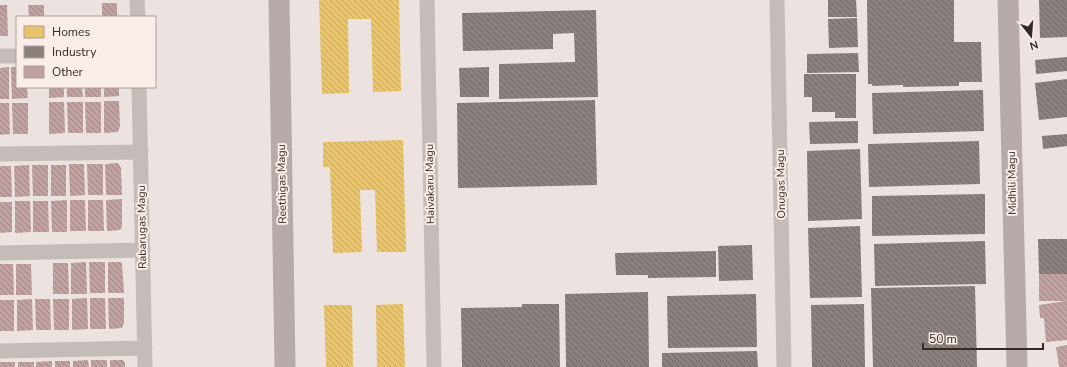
<svg xmlns="http://www.w3.org/2000/svg" width="1067" height="367" viewBox="0 0 1067 367" font-family="'Nunito Sans',sans-serif">
  <style>
    .homes { fill: url(#homes-back-hatch) }
    .industry { fill: url(#industry-back-hatch) }
    .building { fill: url(#building-back-hatch) }
    .lines { fill: none; stroke-linecap: round; stroke-linejoin: round }
    .street { stroke: #c5bbb8; stroke-width: 15 }
    .secondary { stroke: #b6aba9; stroke-width: 21 }
    .labels { text-anchor: middle; dominant-baseline: central; stroke-width: 4; stroke-linejoin: round; paint-order: stroke }
    .street-label { font-size: 11px; fill: #362827; stroke: #faece6 }
  </style>
  <defs>
    <pattern id="homes-back-hatch" width="6" height="6" patternUnits="userSpaceOnUse"><rect width="6" height="6" fill="#e9c46a"/><path d="M-1 5l2 2M0 0l6 6M5-1l2 2" fill="none" stroke="#c8a85c"/></pattern>
    <pattern id="industry-back-hatch" width="6" height="6" patternUnits="userSpaceOnUse"><rect width="6" height="6" fill="#8a817c"/><path d="M-1 5l2 2M0 0l6 6M5-1l2 2" fill="none" stroke="#726a66"/></pattern>
    <pattern id="building-back-hatch" width="6" height="6" patternUnits="userSpaceOnUse"><rect width="6" height="6" fill="#c1a2a1"/><path d="M-1 5l2 2M0 0l6 6M5-1l2 2" fill="none" stroke="#9e8483"/></pattern>
  </defs>
  <rect width="100%" height="100%" fill="#ece3e0"/>
  <path class="homes" d="M319,0h80l2,91 -28,1 -2,-73h-23l1,74 -27,1z
    M403,140l3,112h-29l-2,-62h-15l2,62 -29,1 -3,-86h-7v-25z
    M403,304l2,63h-28l-1,-62z
    M324,305h28l1,62h-27z"/>
  <path class="industry" d="M828,0h28l1,17h-29z
    M867,0h87v42h27l1,40h-23v4l-56,1v-2l-31,1v-2h-4z
    M1039,0h28v37l-27,1z
    M596,10l2,87 -99,2v-35l76,-2 -1,-29 -21,1v15l-90,2 -1,-38z
    M857,18l1,29 -29,1 -1,-29z
    M858,53l1,19 -52,1v-19z
    M1067,57v14l-31,3 -1,-14z
    M489,67v30h-29l-1,-29z
    M804,74h52v44h-21v-6h-23v-15h-8z
    M1067,79v38l-28,3 -4,-37z
    M983,90l1,41 -111,3 -1,-41z
    M595,100l2,85 -139,3 -1,-85z
    M858,121v22l-48,1 -1,-22z
    M1067,134v12l-24,3 -1,-13z
    M979,141l1,43 -111,3 -1,-43z
    M860,149l2,70 -54,2 -1,-70z
    M985,194v40l-113,2v-40z
    M860,226l2,71 -52,1 -2,-70z
    M1038,239h29v35h-28z
    M985,241l1,43 -111,2 -1,-42z
    M752,245l1,35 -34,1 -1,-35z
    M716,251v26l-68,1v-3h-32l-1,-22z
    M975,286l2,81h-104l-2,-79z
    M648,292l1,75h-83l-1,-73z
    M756,294l1,53 -89,1 -1,-52z
    M522,304h37l1,63h-98l-1,-59 61,-1z
    M864,304l1,63h-53l-1,-62z
    M757,351l1,16h-96v-14z"/>
  <path class="building" d="M102,3h15v14h-15z
    M0,5h7l1,31h-8z
    M28,5h16v12h-15z
    M9,67v32h-9v-31z
    M11,67h6v20h10l1,11 -16,1z
    M49,87h15v10l-15,1z
    M67,87h15l1,10h-16z
    M85,87h16v10h-16z
    M104,87h15v9l-15,1z
    M104,101h15l1,25 -2,6 -14,1z
    M49,102h15l1,31 -16,1z
    M67,102h16v31h-15z
    M85,102h16v31h-15z
    M0,103h9l1,31 -10,1z
    M12,103h16v31h-15z
    M118,163l3,5 1,27h-16l-1,-31z
    M69,164h15l1,31 -15,1z
    M87,164h16v31h-15z
    M29,165l1,31 -15,1 -1,-31z
    M32,165h16v31h-15z
    M51,165h15v31h-15z
    M0,166h11l1,31h-12z
    M122,199v28l-2,3 -13,1 -1,-31z
    M67,200v32h-15l-1,-31z
    M70,200h15l1,31h-16z
    M88,200h15l1,31h-16z
    M15,201h15l1,31 -16,1z
    M33,201h15l1,31h-16z
    M0,202h12v30l-12,1z
    M86,262l1,32h-16v-31z
    M89,262h16v31h-15z
    M108,262h13l1,2 2,29h-16z
    M53,263h15l1,31h-16z
    M0,264h13l1,31h-14z
    M16,264h15l1,31h-16z
    M1039,274h28v66l-21,2 -2,-24h-4l-1,-13 27,-4h-27z
    M87,298l1,31 -16,1v-31z
    M90,298h15l1,31h-16z
    M108,298h16v25l-2,5 -13,1z
    M32,299l1,31 -16,1v-31z
    M35,299h15l1,31h-15z
    M53,299h16v31h-15z
    M0,300h14v31h-14z
    M1067,345v22h-8l-3,-20z
    M88,360l1,7h-16v-6z
    M91,360h16v7h-16z
    M110,360h13l2,3v4h-15z
    M52,361v6h-16v-5z
    M55,361h15v6h-15z
    M0,362h15v5h-15z
    M18,362h16v5h-16z"/>
  <g class="lines">
    <path class="street" d="M137,0l1,17
      M427,0l7,367
      M777,0l7,367
      M0,56h17
      M139,87l6,280
      M0,154l141,-2
      M0,253l143,-3
      M0,351l145,-3"/>
    <path class="secondary" d="M279,0l6,367
      M1008,0l9,367"/>
  </g>
  <g class="labels">
    <g class="street-label">
      <text transform="translate(1012 183) rotate(-91)">Midhili Magu</text>
      <text transform="translate(282 184) rotate(-91)">Reethigas Magu</text>
      <text transform="translate(430 184) rotate(-91)">Haivakaru Magu</text>
      <text transform="translate(781 184) rotate(-91)">Onugas Magu</text>
      <text transform="translate(142 227) rotate(-91)">Rabarugas Magu</text>
    </g>
  </g>
  <rect x="16" y="16" width="140" height="72" fill="#faece6" stroke="#ac9e9a"/>
  <rect x="24" y="26" width="20" height="12" fill="#e9c46a" stroke="#ac9e9a"/>
  <text x="52" y="36" font-size="12" fill="#362827">Homes</text>
  <rect x="24" y="46" width="20" height="12" fill="#8a817c" stroke="#ac9e9a"/>
  <text x="52" y="56" font-size="12" fill="#362827">Industry</text>
  <rect x="24" y="66" width="20" height="12" fill="#c1a2a1" stroke="#ac9e9a"/>
  <text x="52" y="76" font-size="12" fill="#362827">Other</text>
  <g transform="translate(1031 36) rotate(163)" stroke="#faece6" stroke-width="3" paint-order="stroke">
  <path d="M0-3L7 15L0 10L-7 15Z" fill="#362827"/>
  <text y="-6" font-size="11" font-weight="bold" text-anchor="middle" fill="#362827">N</text>
  </g>
  <path d="M923 343v6h120v-6" fill="none" stroke="#362827" stroke-width="2"/>
  <text x="929" y="343" font-size="12" fill="#362827" stroke="#faece6" stroke-width="3" paint-order="stroke">50 m</text>
</svg>
